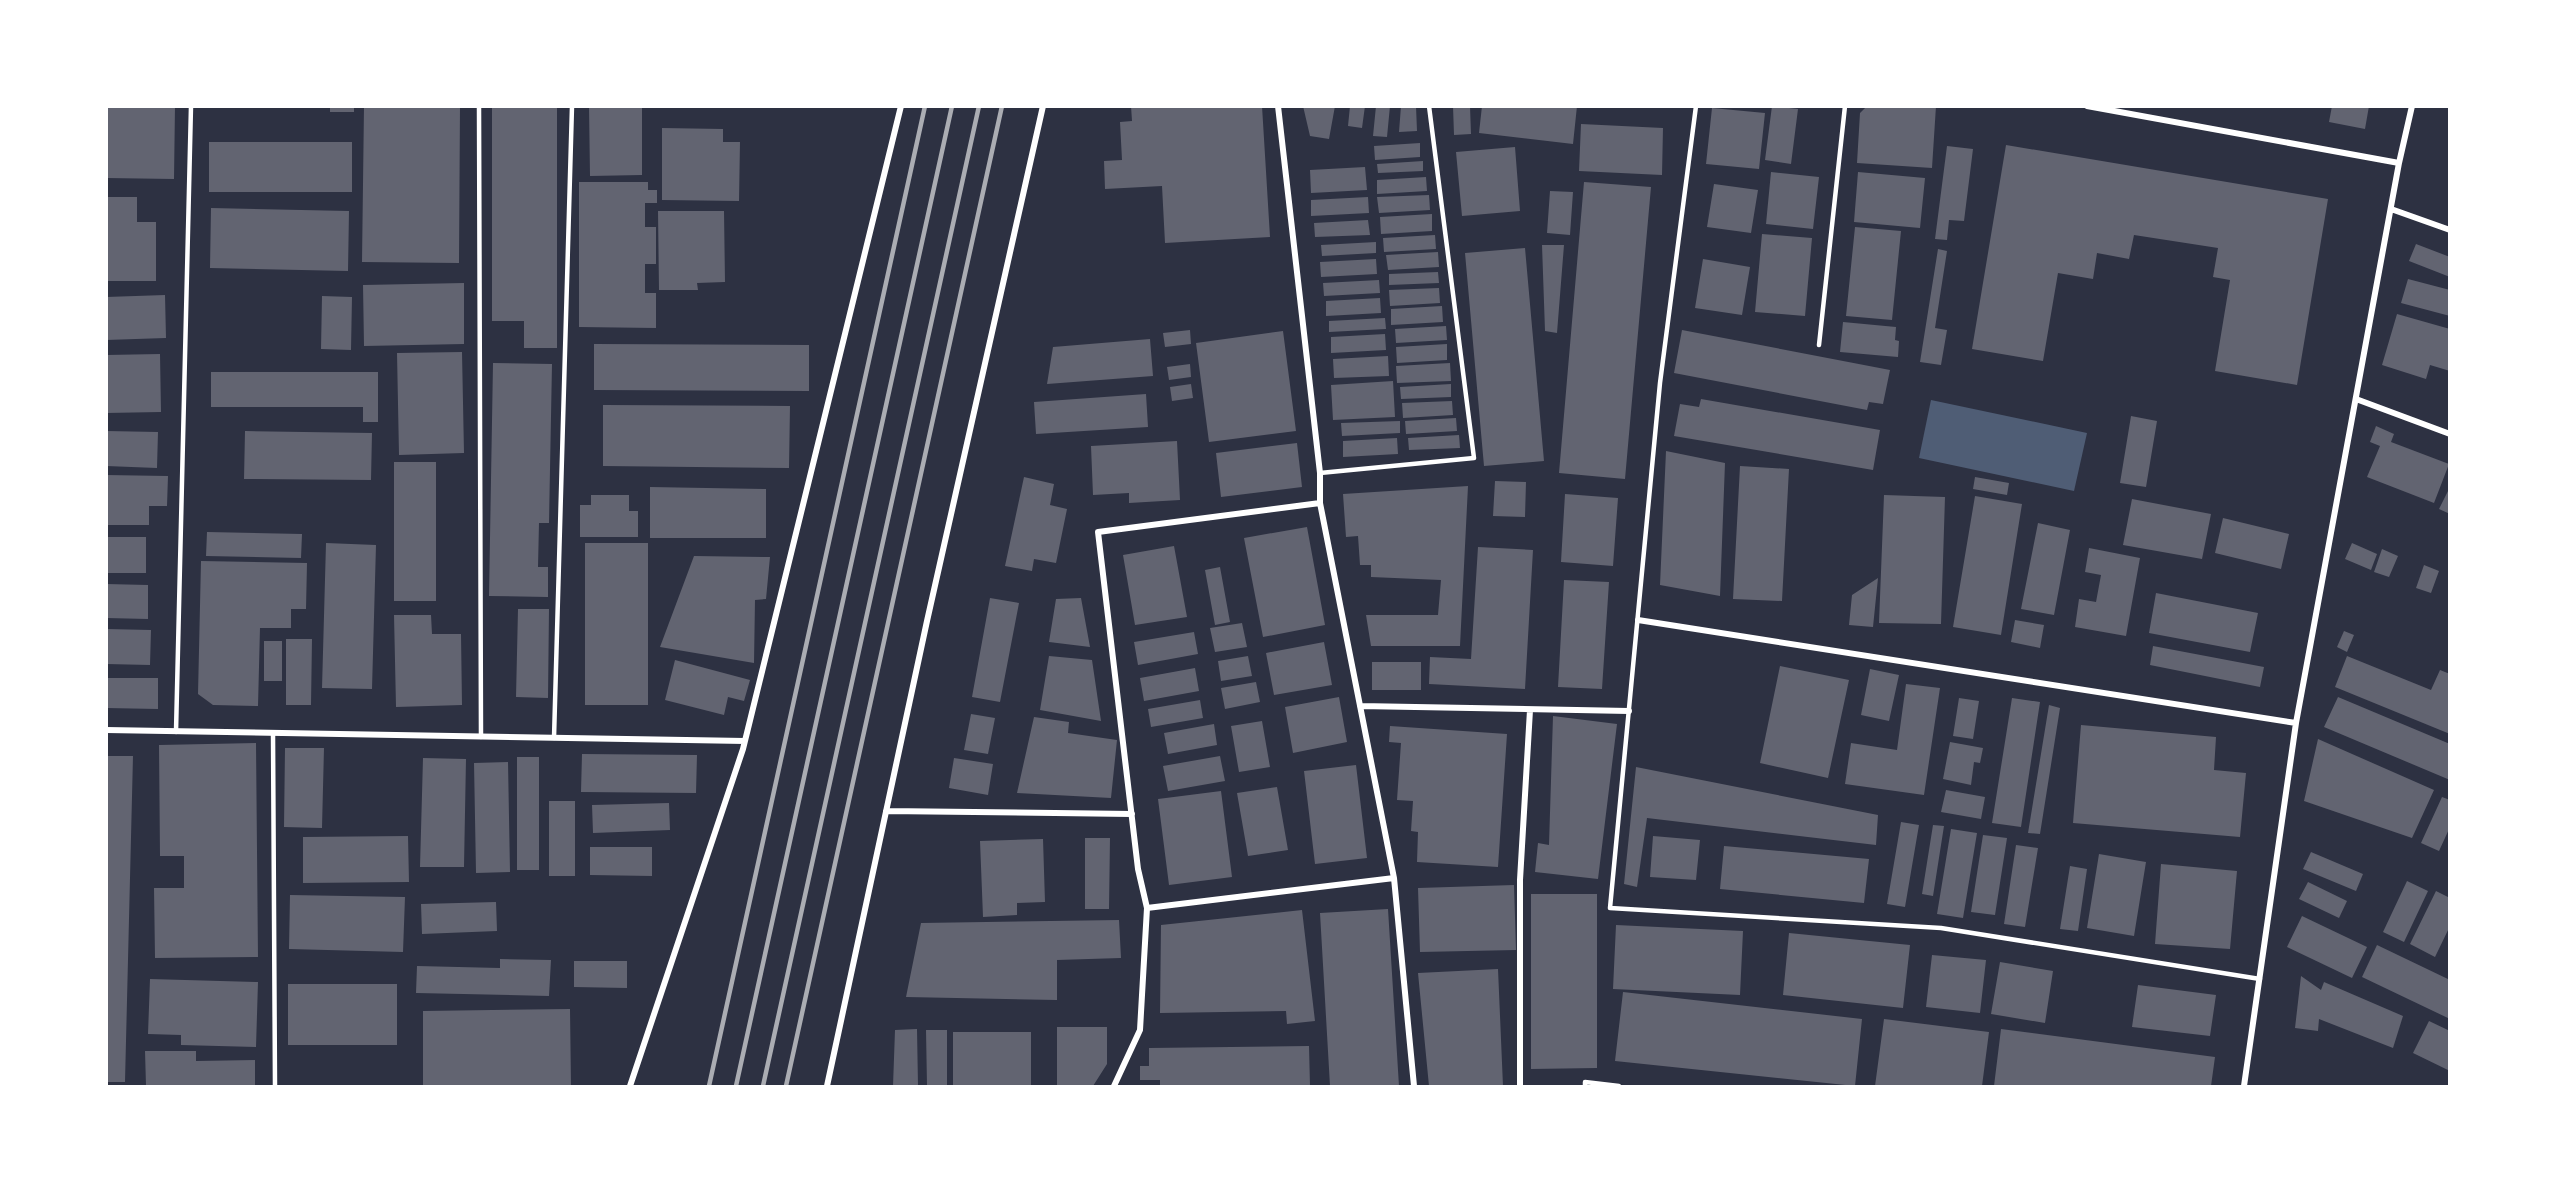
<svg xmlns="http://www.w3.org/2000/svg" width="2556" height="1193" viewBox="0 0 2556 1193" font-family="'IBM Plex Serif',serif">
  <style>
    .water { fill: #4f5d75 }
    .building { fill: #626471 }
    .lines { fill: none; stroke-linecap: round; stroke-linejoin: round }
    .service { stroke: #fff; stroke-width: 4.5 }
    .minor { stroke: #fff; stroke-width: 6 }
    .rail { stroke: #abadb3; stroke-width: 4.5 }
  </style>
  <rect width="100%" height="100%" fill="#2d3142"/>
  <path class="water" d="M1931,400l156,33 -13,58 -155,-33z"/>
  <path class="building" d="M106,106h69l-1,73 -68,-1z
    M330,106h24v6h-24z
    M364,106h96l-1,157 -97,-1z
    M492,106h65v242h-33v-27h-32z
    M589,106h53v69l-52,1z
    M1131,106h131l8,131 -105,6 -3,-57 -57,3 -1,-28 18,-1 -2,-38 12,-1z
    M1303,106h32l-6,33 -19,-3z
    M1350,106h15l-3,22 -14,-2z
    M1376,106h14l-3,31 -14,-1z
    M1401,106h15l1,25 -18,1z
    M1453,106h17l1,28 -17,1z
    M1482,106h95l-4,38 -94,-11z
    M1772,106l26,3 -7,55 -26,-4z
    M1867,106h69l-4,62 -75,-5 3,-50z
    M2332,106h37l-4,23 -36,-7z
    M1712,108l53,5 -6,56 -53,-5z
    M1581,124l82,4 -1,47 -83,-4z
    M662,128l61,1v13h17l-1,59 -77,-1z
    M209,142h143v50h-143z
    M1420,143v14l-45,3 -1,-14z
    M2006,145l322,54 -31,186 -82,-14 15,-91 -17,-3 5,-29 -84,-13 -5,24 -32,-6 -4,26 -35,-6 -15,88 -71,-12z
    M1947,146l26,3 -9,72 -15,-1 -2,20 -12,-1z
    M1515,147l5,64 -58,5 -6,-64z
    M1423,161v10l-45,2 -1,-9z
    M1365,167l2,23 -56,3 -1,-23z
    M1771,172l48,5 -6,52 -47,-5z
    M1858,172l67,6 -5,50 -66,-6z
    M1426,177l1,14 -50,3v-14z
    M579,182h69v8h9v13h-12v24h11v37h-11v29h11v35l-77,-1z
    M1584,182l67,5 -26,292 -66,-6z
    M1714,184l44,6 -7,43 -44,-6z
    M1550,191l23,1 -3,43 -23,-2z
    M1429,195l1,15 -51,3 -2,-16z
    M106,197h31v25h19v59h-50z
    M1368,197l1,16 -58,3v-16z
    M211,208l138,3 -1,60 -138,-3z
    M658,211h66l1,71 -28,1 1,7h-39z
    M1432,214v17l-51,3 -1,-17z
    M1368,220l2,15 -55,2 -1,-14z
    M1855,227l46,4 -9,89 -46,-4z
    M1762,234l50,4 -7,78 -50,-4z
    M1435,235l1,14 -52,3 -1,-14z
    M1376,242v11l-54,3 -1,-11z
    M2416,244l34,13v20l-41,-16z
    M1542,245h22l-7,88 -12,-2z
    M1525,248l19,213 -60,5 -19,-213z
    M1938,249l9,2 -12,77 12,2 -6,35 -21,-3z
    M1438,252l1,15 -51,3 -2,-15z
    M1376,259l1,15 -56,3 -1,-15z
    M1703,259l47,8 -8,48 -47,-7z
    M1438,272l1,11 -50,2v-11z
    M2408,279l42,11v26l-49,-13z
    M1379,280l1,13 -56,3 -1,-13z
    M464,283v61l-100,2 -1,-61z
    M1439,288l1,15 -50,3 -1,-16z
    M165,295l1,43 -60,2v-43z
    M322,296l30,1 -1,53 -30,-1z
    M1380,298l1,15 -55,3v-15z
    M1442,306l1,16 -52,3v-16z
    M2397,314l53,15v42l-20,-6 -4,14 -44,-14z
    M1385,318l1,11 -57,3v-11z
    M1843,322l53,5 -1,13 4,1 -1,16 -58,-5z
    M1446,326l1,14 -51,3 -1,-14z
    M1190,330l1,14 -26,3 -2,-14z
    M1682,330l208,40 -7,34 -14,-2 -2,8 -193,-37z
    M1283,331l13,100 -87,11 -13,-99z
    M1385,334l1,16 -55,3v-16z
    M1150,339l3,37 -106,8 6,-37z
    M594,344l215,1v46l-215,-1z
    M1447,344v16l-50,3 -1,-16z
    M462,352l2,101 -65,2 -2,-102z
    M160,354l1,58 -55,1v-58z
    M1388,356l1,20 -55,2 -1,-19z
    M493,363l59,1 -3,159h-10l-1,44h10v30l-59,-1z
    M1450,363l1,18 -54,2 -1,-17z
    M1190,364l1,13 -22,3 -2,-13z
    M211,372h167v50h-15v-15h-152z
    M1393,381l2,36 -62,3 -2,-35z
    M1191,384l2,14 -21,3 -2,-14z
    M1451,384v13l-50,2 -1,-12z
    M1146,394l2,33 -112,7 -2,-32z
    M1701,399l179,31 -7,40 -199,-34 6,-32 19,3z
    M1452,401l1,14 -50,3 -1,-15z
    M603,405l187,1 -1,62 -186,-2z
    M2131,416l26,5 -11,66 -26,-4z
    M1456,418l1,13 -51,3 -1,-13z
    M1400,421v12l-58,3 -1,-13z
    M2376,426l18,8 -3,8 58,22 -15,39 -67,-26 13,-31 -10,-4z
    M106,431l52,1 -1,36 -51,-2z
    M245,431l127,2 -1,47 -127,-1z
    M1459,435l1,13 -51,2 -1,-12z
    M1397,438l1,16 -55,3v-16z
    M1177,441l3,59 -51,3v-10l-36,2 -2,-49z
    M1297,443l5,44 -81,10 -5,-44z
    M1666,451l59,12 -5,133 -60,-11z
    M394,462h42v139h-42z
    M1740,466l49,3 -7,132 -49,-2z
    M106,475l62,1 -1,30h-18v19h-43z
    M1024,477l30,7 -4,21 17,4 -11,54 -22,-4 -2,12 -27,-5z
    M1975,477l34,6 -2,12 -34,-6z
    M1495,481l31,1 -1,35 -32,-1z
    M1468,486l-8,160h-89l-5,-31h72l3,-35 -70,-3v-12h-11l-2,-29 -12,1 -3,-43z
    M650,487l116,2v49h-116z
    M2450,487v27l-11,-5z
    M1565,494l53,4 -5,68 -52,-4z
    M591,495h38v16h9v26h-58v-32h11z
    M1884,495l61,2 -4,127 -62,-1z
    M1975,496l47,8 -21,131 -48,-8z
    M2132,499l79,15 -9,45 -79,-14z
    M2223,518l66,16 -8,35 -66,-16z
    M2038,523l32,7 -16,85 -33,-6z
    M1307,527l18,98 -62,12 -19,-99z
    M207,532l95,2 -1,24 -95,-2z
    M106,537h40v36h-40z
    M326,543l50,2 -4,144 -50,-1z
    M585,543h63v162h-63z
    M2352,543l25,11 -6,16 -26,-11z
    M1174,546l13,71 -52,8 -12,-70z
    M1478,547l55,3 -8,139 -96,-5 1,-27 41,2z
    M2089,548l51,10 -14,78 -51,-9 4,-28 17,3 5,-27 -16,-3z
    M2382,549l16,7 -9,21 -15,-5z
    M694,556l76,1 -4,42 -11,1 -1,63 -94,-16z
    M201,561l106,2 -1,46h-15v19h-31l-2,78 -45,-1 -15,-11z
    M2424,565l15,6 -8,22 -15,-5z
    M1220,567l10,55 -15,3 -10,-55z
    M1878,578l-5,49 -24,-2 3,-30z
    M1564,580l45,2 -7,107 -44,-2z
    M106,584l42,1v34l-42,-1z
    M2156,593l102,20 -8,39 -101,-19z
    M990,598l29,5 -19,99 -28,-5z
    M1081,598l9,49 -41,-5 7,-43z
    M518,609h31l-1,89 -32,-1z
    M394,615h37l1,19h29l1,71 -66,2z
    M2015,620l29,5 -4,23 -29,-6z
    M1242,623l5,24 -32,5 -5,-24z
    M106,629l45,1 -1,35 -44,-1z
    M2344,631l10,4 -7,17 -10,-5z
    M1194,632l4,22 -60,11 -4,-23z
    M286,639h26l-1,66h-25z
    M264,641h18v40h-18z
    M1324,642l8,43 -58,10 -8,-42z
    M2153,646l111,21 -4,20 -110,-22z
    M1049,656l43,4 9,61 -61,-11z
    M1248,656l4,20 -31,5 -3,-20z
    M2347,656l84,34 9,-20 10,4v60l-115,-47z
    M675,660l75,20 -6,21 -16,-4 -4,18 -59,-15z
    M1372,662h49v28h-49z
    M1780,666l69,14 -21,98 -68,-15z
    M1195,668l4,23 -55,10 -4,-23z
    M1870,669l29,6 -10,46 -28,-6z
    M106,678h52v31l-52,-1z
    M1256,682l4,20 -35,7 -4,-21z
    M1906,684l34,4 -16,107 -79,-11 6,-41 46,7z
    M1339,697l8,45 -54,11 -8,-46z
    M2338,697l112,47v36l-126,-53z
    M1959,698l20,3 -6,38 -20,-3z
    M2012,698l28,4 -19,125 -29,-4z
    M1200,700l3,18 -52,9 -3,-18z
    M2049,705l11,3 -20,126 -12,-1z
    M971,714l24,4 -7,36 -24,-4z
    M1553,716l64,8 -19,155 -63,-7 3,-29 11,2z
    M1034,717l35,5 -1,11 49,7 -6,58 -94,-5z
    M1262,721l8,46 -31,5 -8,-46z
    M1214,724l3,21 -49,9 -4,-21z
    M2081,725l135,12 -2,33 32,3 -6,64 -167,-14z
    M1390,726l117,8 -9,133 -81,-5 1,-30 -7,-1 2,-30 -16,-1 4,-57 -12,-1z
    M2318,739l116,51 -22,48 -108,-37z
    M1950,742l33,6 -3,15 -6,-1 -3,23 -28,-6z
    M256,743l2,214 -103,1 -1,-70h30v-32h-24l-1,-111z
    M285,748h39l-2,80 -38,-1z
    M582,754l115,1 -1,38 -115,-1z
    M106,756h27l-8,326h-19z
    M1220,756l5,25 -57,10 -5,-25z
    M517,757h22v113h-22z
    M423,758l43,1 -2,108h-44z
    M954,758l39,6 -5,31 -39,-7z
    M508,762l2,110 -34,1 -2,-110z
    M1356,765l11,93 -52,6 -11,-93z
    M1636,767l242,48 -2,30 -229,-27 -10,69 -13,-3z
    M1277,787l11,63 -40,6 -11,-63z
    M1946,790l39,7 -4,22 -40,-7z
    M1221,791l11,86 -63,8 -11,-86z
    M2442,797l8,3v27l-11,24 -18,-8z
    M549,801h26v75h-26z
    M669,803l1,27 -77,3 -1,-28z
    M1901,822l18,3 -14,82 -18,-3z
    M1933,825l11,1 -11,70 -11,-2z
    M1951,829l26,4 -14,85 -26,-4z
    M1983,835l24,3 -12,77 -24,-3z
    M408,836l1,46 -106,1v-46z
    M1653,836l47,4 -4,40 -46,-3z
    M1085,838h25l-1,71h-24z
    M1043,839l2,63 -28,1v12l-34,2 -3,-76z
    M2016,845l22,3 -13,79 -21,-3z
    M1724,846l145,13 -5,44 -144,-14z
    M590,847h62v29l-62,-1z
    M2311,852l52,22 -7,17 -53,-22z
    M2099,854l47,8 -12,74 -47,-8z
    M2161,864l76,7 -7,78 -75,-5z
    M2070,866l17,3 -9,62 -18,-2z
    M2407,881l21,10 -24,51 -21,-10z
    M2308,882l39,19 -8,17 -40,-19z
    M1514,885l2,65 -96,2 -2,-64z
    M2436,891l14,7v28l-15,31 -25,-13z
    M1531,894h66v174l-66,1z
    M290,895l115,2 -2,55 -114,-3z
    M496,902l1,29 -75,3 -1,-30z
    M1388,909l11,177h-69l-10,-173z
    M1302,910l13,111 -28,3 -1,-13 -126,2 1,-88z
    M2302,916l65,31 -15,31 -65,-31z
    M1119,920l2,38 -64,2v40l-151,-3 15,-74z
    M1616,925l127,6 -3,64 -127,-6z
    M1789,933l121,12 -7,63 -120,-13z
    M2377,945l73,35v39l-88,-42z
    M1932,955l54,5 -6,53 -54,-6z
    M500,959l51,1 -2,36 -133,-3 1,-27 83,2z
    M574,961h53v27l-53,-1z
    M2000,962l53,9 -8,52 -54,-9z
    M1498,969l5,117h-74l-11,-113z
    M2301,976l20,14 3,-8 79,34 -10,32 -74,-29 -1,12 -23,-3z
    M150,979l108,3 -2,65 -75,-2v-10l-33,-1z
    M288,984h109v61h-109z
    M2138,985l78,10 -6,41 -78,-9z
    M1623,992l239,27 -7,67 -240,-25z
    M570,1009l1,77h-148v-75z
    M1884,1019l105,13 -7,54h-107z
    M2429,1021l21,10v40l-37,-18z
    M1057,1027h50v37l-14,22h-36z
    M917,1029l1,57h-25l2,-56z
    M2001,1029l214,28 -4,29h-217z
    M926,1030h21v56h-20z
    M953,1032h78v54h-78z
    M1309,1046l1,40h-150v-6h-20v-14h9v-18z
    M145,1051h51v10l59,-1v26h-109z"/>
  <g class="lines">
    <path class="service" d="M479,106l2,631
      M1696,106l-36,277 -50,525 331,20 319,51
      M1819,345l26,-239
      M1320,473l154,-15 -45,-352
      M176,732l15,-626
      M273,733l2,353
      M554,738l18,-632
      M1585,1086v-4l34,4"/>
    <path class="minor" d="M1278,106l42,367v30l74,375 20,208
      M2087,106l312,57
      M2391,209l59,21
      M2356,399l94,35
      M1638,620l658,103
      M1360,706l269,5
      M106,730l639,11
      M886,811l246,3
      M1147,908l247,-30
      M630,1086l113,-337 158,-643
      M827,1086l100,-465 116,-515
      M1114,1086l26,-56 7,-122 -9,-39 -40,-337 222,-29
      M1520,1086v-206l10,-170
      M2244,1086l52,-363 103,-560 13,-57"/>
    <path class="rail" d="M709,1086l216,-980
      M736,1086l216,-980
      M763,1086l216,-980
      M786,1086l216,-980"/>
  </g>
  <rect width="2556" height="1193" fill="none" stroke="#ffffff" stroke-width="216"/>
</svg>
